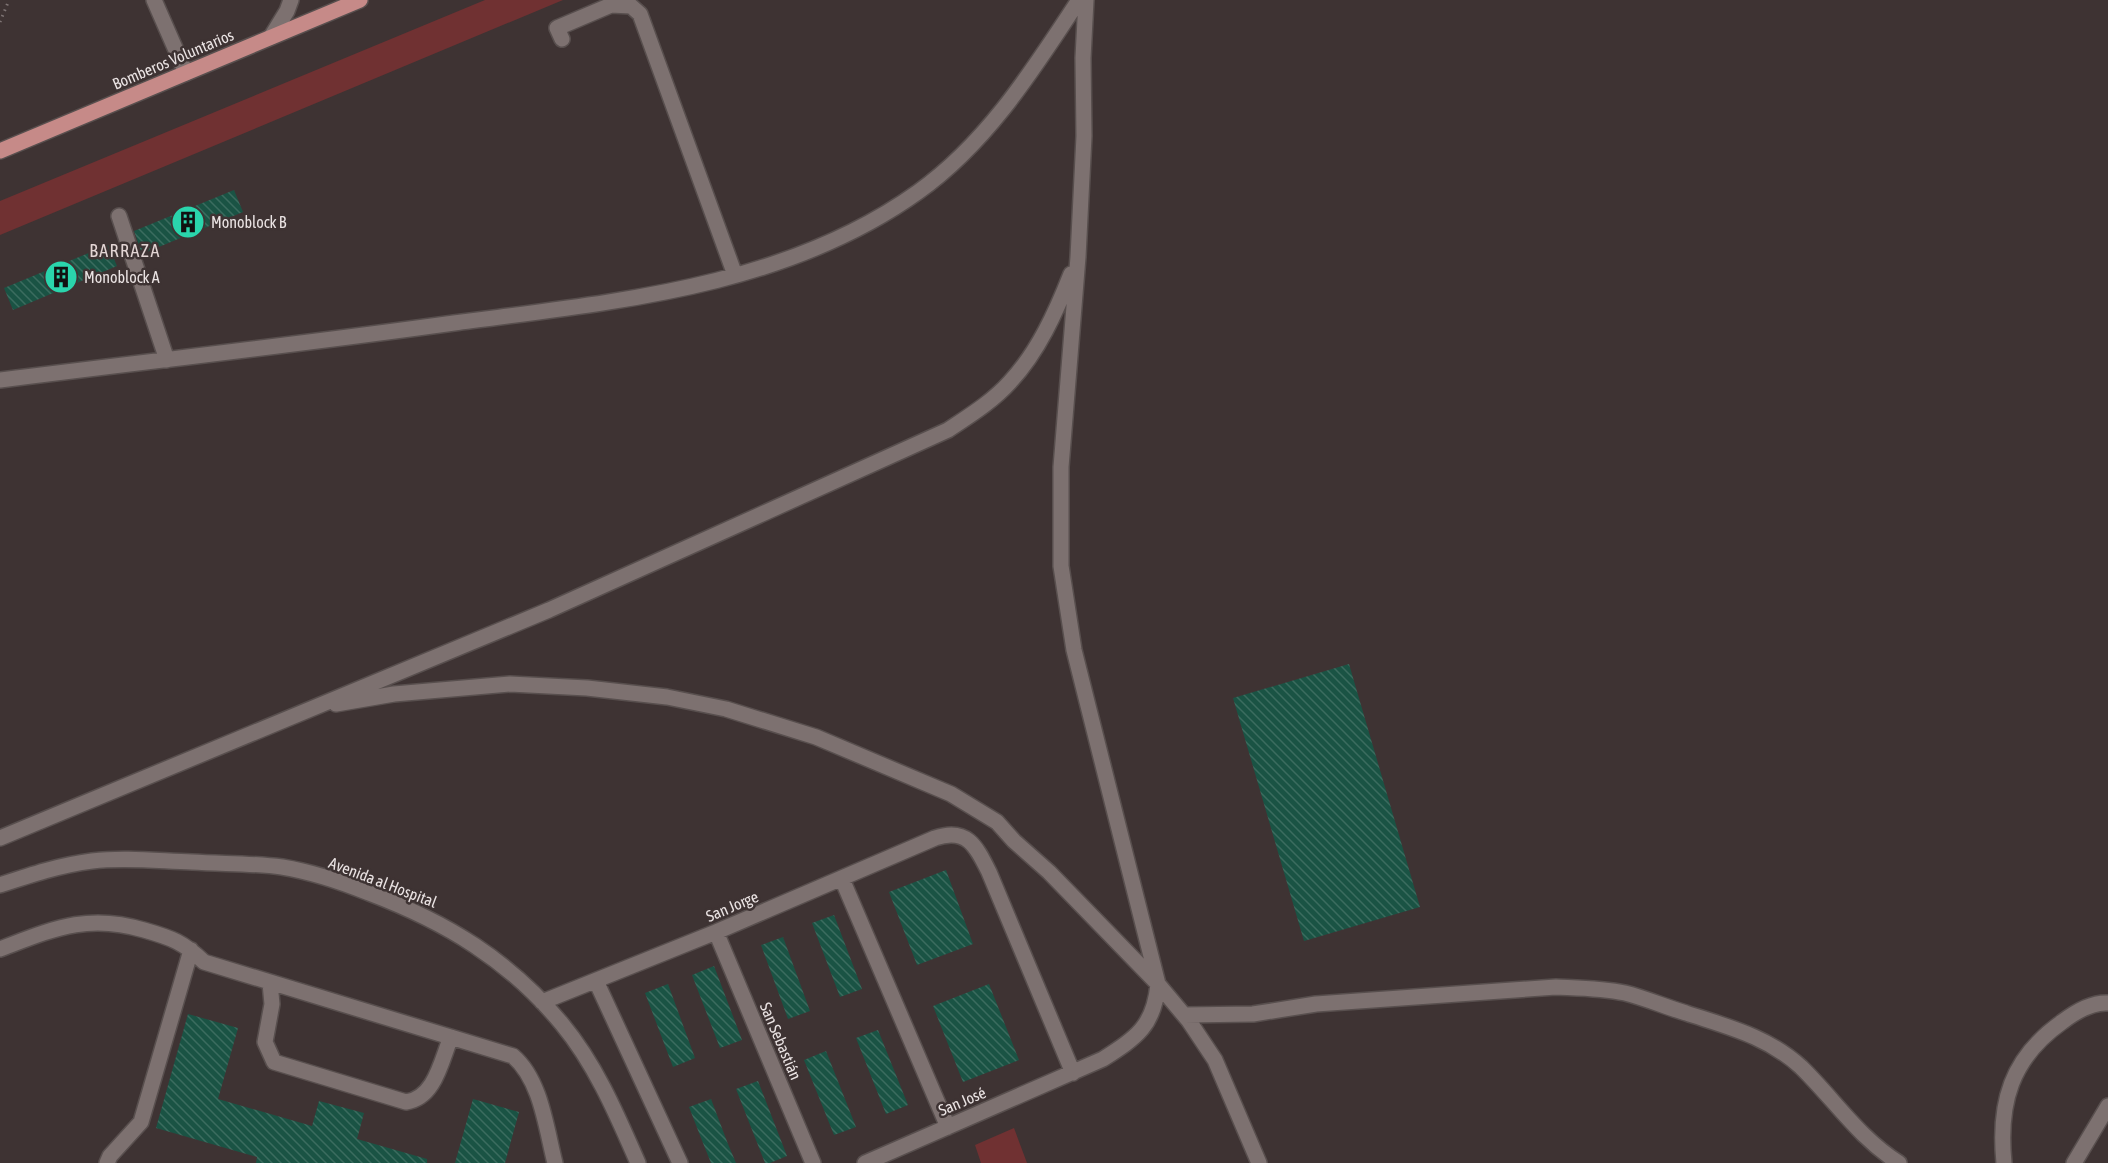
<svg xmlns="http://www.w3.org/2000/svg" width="2108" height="1163" viewBox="0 0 2108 1163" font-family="'Asap Condensed',sans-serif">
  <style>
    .green { fill: #703132 }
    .building { fill: url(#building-back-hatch) }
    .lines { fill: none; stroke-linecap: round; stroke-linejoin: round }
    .minor-casing { stroke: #584f4e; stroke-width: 18 }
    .major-casing { stroke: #584f4e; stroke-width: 18 }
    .path { stroke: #7f7575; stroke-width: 3; stroke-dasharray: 1.5 4.5; stroke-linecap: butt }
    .minor { stroke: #7d7170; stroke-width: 15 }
    .major { stroke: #c68a88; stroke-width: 15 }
    .labels { text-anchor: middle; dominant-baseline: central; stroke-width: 5; stroke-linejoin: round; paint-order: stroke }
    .street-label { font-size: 16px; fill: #eae3e3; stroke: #3e3333 }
    .poi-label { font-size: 16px; fill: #eae3e3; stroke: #3e3333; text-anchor: start }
    .neighbourhood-label { font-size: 18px; letter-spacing: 1.5px; fill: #e3d5d4; stroke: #3e3333 }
  </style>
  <defs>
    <pattern id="building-back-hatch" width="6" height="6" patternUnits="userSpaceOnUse" patternTransform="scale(1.5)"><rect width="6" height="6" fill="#1a5344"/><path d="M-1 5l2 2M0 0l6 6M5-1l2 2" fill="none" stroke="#3b6c5f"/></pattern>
  </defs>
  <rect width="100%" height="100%" fill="#3e3333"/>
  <path class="green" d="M485,0h78l-563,235v-34z
    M1014,1128l13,35h-46l-6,-18z"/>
  <path class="building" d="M234,190l9,22 -101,42 -8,-23z
    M108,245l9,21 -104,44 -9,-22z
    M1349,664l71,243 -116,34 -71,-243z
    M946,870l27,74 -56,21 -28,-73z
    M834,915l28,74 -22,8 -28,-74z
    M783,937l27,74 -22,8 -27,-74z
    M714,966l28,74 -22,8 -28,-73z
    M668,984l27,74 -22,9 -28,-74z
    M989,984l30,76 -56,22 -30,-76z
    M188,1014l50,14 -20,71 94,27 7,-25 45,12 -7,26 70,20v4h-171l1,-6 -101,-29z
    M878,1030l30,75 -22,9 -30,-76z
    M826,1051l30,76 -22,8 -30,-75z
    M758,1081l29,75 -17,7h-5l-29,-74z
    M473,1099l46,13 -14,51h-50z
    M711,1099l17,45 8,19h-25l-10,-25 -12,-31z"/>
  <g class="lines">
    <g class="minor-casing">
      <path id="minor" d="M154,0l32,73
        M271,37l16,-26 4,-11
        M562,39l-5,-11 54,-23 20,1 9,8 95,261
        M119,216l48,144
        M0,380c151,-19 303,-36 454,-57 158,-21 330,-35 464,-131 69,-49 115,-122 161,-192
        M336,704l58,-10 116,-10 77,4 80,9 59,12 90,28 135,57 46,28 17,19 35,31 109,112 31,37 26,39 44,103
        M0,838l549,-228 399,-180c21,-14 44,-28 62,-48 28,-30 46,-70 61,-108
        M842,879l106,248
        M0,885c30,-10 60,-20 92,-24 33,-4 67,0 100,1 30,2 61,1 90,5 30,5 60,15 87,26 77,29 140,67 193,131 34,41 55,91 76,139
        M716,932l97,231
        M0,949c53,-20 87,-36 144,-19 28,8 39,12 60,32l309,94c28,24 33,72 42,107
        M596,981l84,182
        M270,983l2,21 -7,38 9,20 132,40c29,-4 35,-41 45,-65
        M542,1002l174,-70 219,-94c32,-11 41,8 54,34l84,201
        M1184,1015l69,-1 63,-10 240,-17c23,1 46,1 69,6 20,5 41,14 61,20 42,14 81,23 115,54 33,32 58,71 98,96
        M107,1163l3,-7 31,-34 50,-172
        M865,1163l238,-104c34,-22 51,-33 55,-75l-84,-334 -13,-84v-99l17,-210 6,-121 -1,-78 3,-58
        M2004,1163c-6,-60 7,-105 58,-141 13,-10 29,-20 46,-19
        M2074,1163l34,-57"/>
    </g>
    <g class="major-casing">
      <path id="major" d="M0,151l360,-151"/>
    </g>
    <path class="path" d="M0,22l9,-22"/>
    <use href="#minor" class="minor"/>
    <use href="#major" class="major"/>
  </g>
  <defs>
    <g id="building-disc" transform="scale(1.725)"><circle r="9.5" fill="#2ad5ac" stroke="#3e3333"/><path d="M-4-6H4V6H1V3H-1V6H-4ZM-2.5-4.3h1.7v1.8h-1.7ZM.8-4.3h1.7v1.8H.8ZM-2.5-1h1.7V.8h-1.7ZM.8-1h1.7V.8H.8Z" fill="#111"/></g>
  </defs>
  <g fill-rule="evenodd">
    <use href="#building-disc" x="188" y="222"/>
    <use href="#building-disc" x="61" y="277"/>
  </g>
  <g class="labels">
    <g class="street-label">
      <text transform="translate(173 59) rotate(-23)">Bomberos Voluntarios</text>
      <text transform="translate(383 882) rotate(21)">Avenida al Hospital</text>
      <text transform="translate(732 906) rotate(-23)">San Jorge</text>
      <text transform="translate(781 1041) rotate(67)">San Sebastián</text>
      <text transform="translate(962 1101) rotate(-23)">San José</text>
    </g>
    <g class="poi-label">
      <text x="211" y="222">Monoblock B</text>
      <text x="84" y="277">Monoblock A</text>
    </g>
    <g class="neighbourhood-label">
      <text x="125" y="250">BARRAZA</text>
    </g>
  </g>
</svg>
